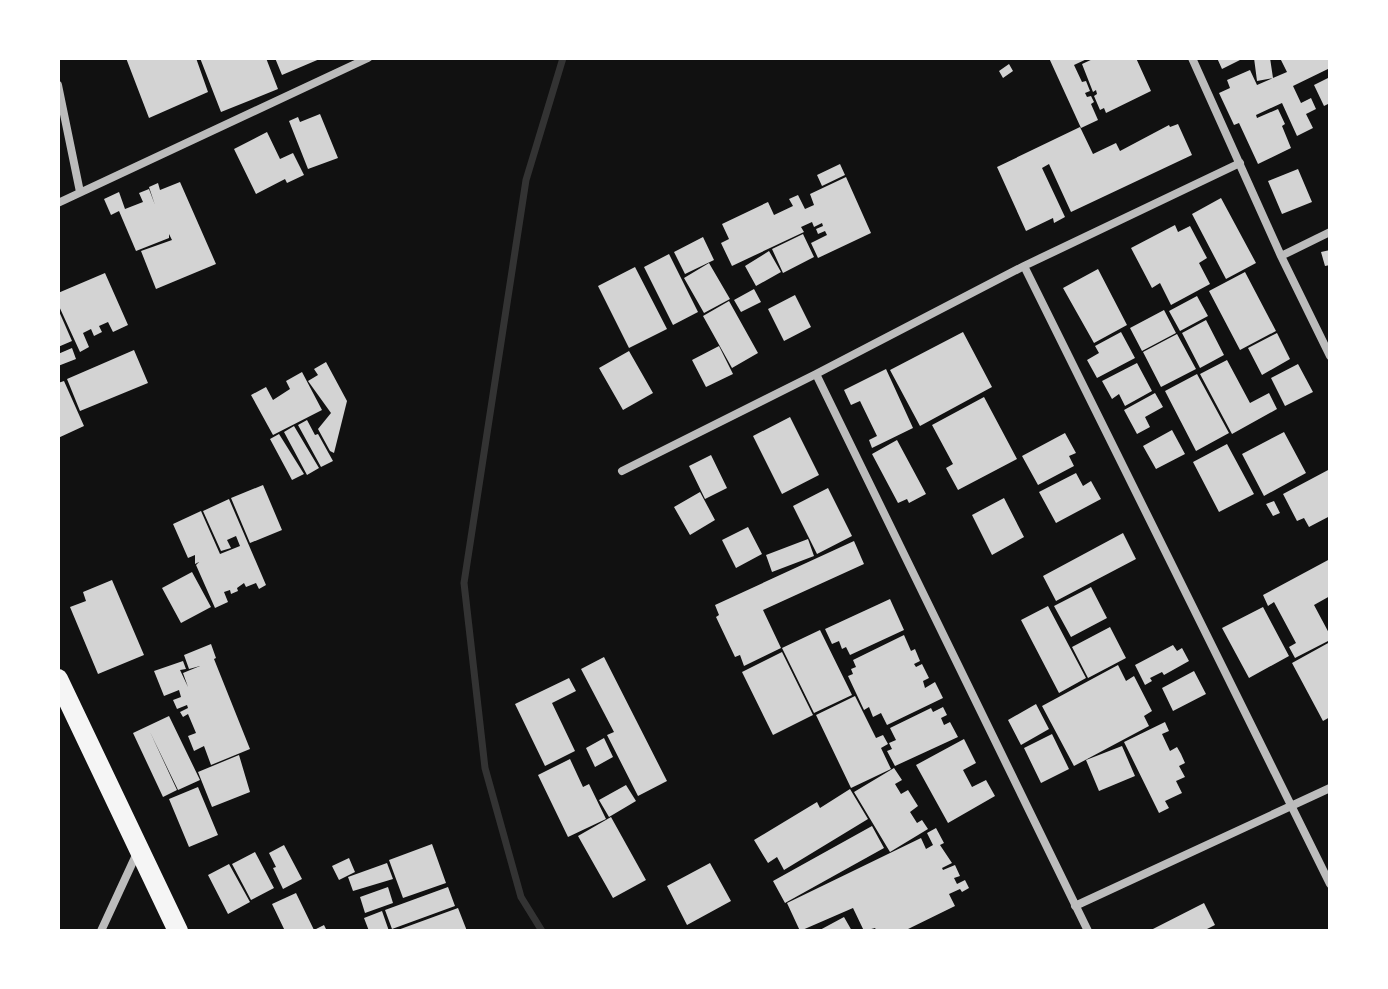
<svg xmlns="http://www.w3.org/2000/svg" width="1388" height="989" viewBox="0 0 1388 989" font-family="Cabin,sans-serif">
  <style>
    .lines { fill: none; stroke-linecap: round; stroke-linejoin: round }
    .stream { stroke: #333; stroke-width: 7 }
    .building { fill: #d3d3d3 }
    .minor { stroke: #bcbcbc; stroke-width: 8 }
    .primary { stroke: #f5f5f5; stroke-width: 20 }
  </style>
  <rect width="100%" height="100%" fill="#111"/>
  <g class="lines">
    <path class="stream" d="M542,931l-21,-34 -36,-129 -21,-185 62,-403 37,-122"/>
  </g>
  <path class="building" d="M126,58h70l12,34 -59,26z
    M200,58h66l12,31 -57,23z
    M275,58h47l-40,17z
    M1049,58h40l-15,7 8,17 4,-1 4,10 -5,2 2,4 4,-1 3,6 -3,2 7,16 -17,8z
    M1095,58h41l15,33 -45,22 -2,-5 -4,2 -6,-14 3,-2 -1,-4 -3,2 -11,-28z
    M1217,58h27l-22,11z
    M1254,58h16l3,20 -16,3z
    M1280,58h50v10l-37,18 8,17 10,-5 5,11 -10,5 7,14 -16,8 -15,-33 -26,12 1,3 21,-9 7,15 -3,2 9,22 -33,16 -19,-41 -5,2 -15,-32 11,-5 -3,-8 23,-10 7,15 30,-13z
    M1009,64l4,7 -10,7 -4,-7z
    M1330,77v26l-6,3 -10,-21z
    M320,114l18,44 -30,11 -19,-48 9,-4 2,5z
    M1178,124l14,31 -121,57 -22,-48 -7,4 23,49 -11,6 -1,-5 -27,13 -29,-64 83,-40 13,27 23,-11 4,8 49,-26 1,2z
    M267,132l13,27 13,-6 11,22 -17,8 -2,-4 -29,15 -22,-45z
    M840,164l5,11 -23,11 -5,-11z
    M1298,169l14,33 -30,12 -14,-33z
    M846,177l25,56 -53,25 -7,-15 16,-8 -2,-4 -7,3 -2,-5 7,-3 -1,-3 -8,4 -2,-5 -11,5 3,5 -72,34 -11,-23 8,-4 -7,-15 46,-22 6,13 19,-9 -4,-7 9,-4 7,14 9,-4 -4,-11z
    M180,182l36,82 -60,25 -15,-38 31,-11 -3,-6v4l-33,13 -17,-40 -8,4 -7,-16 15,-7 6,17 18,-7 -4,-9 10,-4 6,16 -6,-18 9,-4 2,7z
    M1221,198l35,65 -30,16 -34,-65z
    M1175,225l3,7 12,-6 17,32 -8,5 11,21 -39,21 -11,-22 -8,5 -21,-40z
    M803,234l11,23 -31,16 -11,-24z
    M703,237l11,23 -29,14 -11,-22z
    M1330,250v15l-5,1 -4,-14z
    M769,251l12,21 -25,14 -11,-20z
    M669,254l29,58 -25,13 -29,-58z
    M709,263l21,36 -26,14 -20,-35z
    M635,267l32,62 -38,19 -31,-62z
    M1098,269l29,56 -33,18 -31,-55z
    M1245,272l31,59 -36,19 -31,-59z
    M105,273l23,52 -15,7 -5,-10 -9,4 3,6 -8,4 -3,-7 -8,4 6,14 -9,5 -22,-48v-11z
    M754,289l7,13 -20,10 -7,-12z
    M795,295l16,32 -27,14 -16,-32z
    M1197,296l11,20 -28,15 -11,-20z
    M729,301l29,52 -26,15 -29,-52z
    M58,309l14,32 -14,6z
    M1164,310l12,23 -34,18 -12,-23z
    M1206,320l18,35 -24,13 -18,-35z
    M963,332l29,55 -72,39 -30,-56z
    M1121,332l14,26 -38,20 -10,-18 12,-7 -4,-7z
    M1277,333l13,26 -28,16 -14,-27z
    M1177,334l19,35 -35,18 -18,-35z
    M719,346l14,28 -27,13 -14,-27z
    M72,348l4,11 -18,7v-12z
    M134,350l14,33 -68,28 -13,-32z
    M629,351l24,42 -30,17 -24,-42z
    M1227,360l23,43 19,-10 8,16 -45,25 -32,-60z
    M326,362l21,39 -13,52 -4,-2 -12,-22 13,-16 -23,-32 10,-6 -4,-6z
    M1137,363l15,28 -27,15 -6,-12 -7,5 -10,-18z
    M1298,364l15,28 -28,14 -14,-28z
    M886,369l27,59 -41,20 -3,-8 8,-4 -17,-35 -9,4 -7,-15z
    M302,372l20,38 -49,25 -22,-40 15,-8 7,13 17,-11 -4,-8z
    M1197,374l32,59 -33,18 -31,-60z
    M64,381l20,45 -26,12v-55z
    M1155,393l8,14 -18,10 5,10 -13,7 -13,-24z
    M984,397l33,62 -59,31 -12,-22 7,-4 -21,-39z
    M790,417l29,58 -37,19 -29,-58z
    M307,420l8,15 3,-1 15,27 -12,6 -23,-42z
    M294,426l25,42 -12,7 -23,-43z
    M1172,430l13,24 -29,15 -13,-23z
    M1284,432l22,41 -42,23 -22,-42z
    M1065,433l11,20 -7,3 5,10 -36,19 -16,-29z
    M279,434l25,40 -12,6 -22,-41z
    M897,440l29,54 -17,9 -2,-4 -9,4 -26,-49z
    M1227,444l27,50 -35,18 -26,-50z
    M711,455l16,33 -22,11 -16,-33z
    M1330,469v47l-21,11 -5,-9 -7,3 -14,-27z
    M1076,473l7,13 8,-5 10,18 -45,24 -17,-31z
    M263,485l19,45 -32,13 -19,-45z
    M828,488l24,48 -35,18 -24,-48z
    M700,492l15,28 -25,15 -16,-28z
    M1004,498l20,39 -32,18 -20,-40z
    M229,499l37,86 -7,4 -3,-6 -10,4 -2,-4 -7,5 1,3 -7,3 -1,-4 -6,2 4,10 -13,6 -19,-43 3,-3 -4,2v-9l-7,3 -15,-34 28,-13 19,43 20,-8 -4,-10 -9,4 4,8 -10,3 -18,-40z
    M1274,501l6,12 -7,3 -7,-12z
    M748,527l14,27 -26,14 -14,-28z
    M1123,533l13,26 -80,42 -13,-25z
    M808,539l6,17 -42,16 -6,-17z
    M854,541l10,23 -101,46 18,38 -37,18 -4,-11 -5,2 -19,-40 3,-2 -4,-10z
    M1330,559v37l-16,9 16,30v5l-35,18 -6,-11 7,-4 -22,-41 -6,4 -5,-11z
    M192,572l19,35 -30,16 -19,-35z
    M112,580l32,75 -46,19 -28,-67 16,-6 -3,-9z
    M1091,587l16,31 -36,19 -17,-31z
    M890,599l14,31 -54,25 -4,-8 -4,2 -3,-8 -7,3 -7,-15z
    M1048,606l38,72 -27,15 -38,-73z
    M1263,607l26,49 -40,22 -27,-50z
    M1110,627l16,31 -38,20 -16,-31z
    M820,630l32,65 -38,18 -32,-65z
    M904,635l7,16 4,-2 5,12 -6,3 2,3 6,-3 7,14 -6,3 2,7 10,-6 8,16 -56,27 -6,-12 -8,4 -4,-10 -5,3 -16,-34 5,-2 -2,-5 5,-2 -3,-7z
    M1330,642v75l-7,4 -31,-58z
    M211,644l5,14 -2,1 36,90 -39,16 -7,-19 -10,5 -6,-15 8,-3 -8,-19 -5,3 -3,-5 8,-4 -1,-3 -10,4 -4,-9 8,-3 -2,-7 -15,6 -10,-25 29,-10 3,8 -6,1 8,17 -5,-14 17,-7 -11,3 -5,-14z
    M1173,645l4,6 5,-3 7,13 -25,14 -2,-3 -12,6 2,3 -7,4 -10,-20z
    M782,652l31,63 -40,20 -31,-63z
    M604,657l63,124 -29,15 -31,-61 7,-3 -33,-63z
    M1118,665l8,16 8,-5 18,35 -8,5 5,10 -75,40 -32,-60z
    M1194,671l12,23 -33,17 -11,-23z
    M569,678l7,13 -24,12 23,48 -30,15 -30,-62z
    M855,696l21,42 7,-3 5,9 -7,4 10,21 -40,19 -35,-73z
    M1036,704l13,25 -28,16 -13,-25z
    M943,707l4,8 -6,3 3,7 6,-3 8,15 -63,29 -8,-15 5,-2 -3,-6 7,-3 -6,-12 41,-20 2,4z
    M169,716l31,64 -22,10 -28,-58 27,58 -14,7 -30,-64z
    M1165,722l4,9 -7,3 8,17 7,-4 4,7 4,9 -6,3 6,11 -9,4 6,12 -17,8 4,7 -10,5 -35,-71z
    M1052,734l17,35 -28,14 -17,-35z
    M604,738l9,19 -18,10 -9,-19z
    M964,739l12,24 -13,7 9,17 14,-7 9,16 -47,27 -32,-58z
    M1122,746l13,30 -36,15 -13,-31z
    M239,755l11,37 -38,15 -14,-35z
    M570,759l13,28 6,-3 17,35 -38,18 -30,-62z
    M894,768l8,12 -7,4 6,10 7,-4 10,16 -8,6 7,11 5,-3 6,9 -38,23 -36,-60z
    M626,785l10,16 -27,16 -10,-17z
    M198,787l20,48 -29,12 -20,-48z
    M850,789l18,30 -84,51 -7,-13 -9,6 -14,-23 63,-38 3,6z
    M611,817l35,63 -33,18 -35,-62z
    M872,826l12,22 -99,55 -12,-22z
    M936,828l8,15 -4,2 12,18 -10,5 1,2 12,-5 5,11 -6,2 3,6 8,-4 4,8 -7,4 -2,-3 -11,5 6,12 -51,25h-27l-2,-3 -11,3 -11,-23 -53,23 -13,-28 134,-65 5,11 7,-4 -6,-12z
    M432,844l14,39 -43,15 -14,-38z
    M284,845l18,34 -19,10 -10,-21 3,-1 -7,-14z
    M255,852l19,36 -23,12 -19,-36z
    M349,858l6,14 -16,8 -7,-14z
    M387,863l6,16 -40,12 -5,-14z
    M710,863l21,38 -44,24 -20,-39z
    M229,864l21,38 -22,12 -20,-39z
    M388,887l5,16 -28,10 -5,-16z
    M448,887l7,19 -63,23 -7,-19z
    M296,893l18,37 10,-5 3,6h-42l-13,-27z
    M1204,903l11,22 -12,6h-54z
    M458,908l9,23h-72z
    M382,911l7,20h-20l-5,-13z
    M844,917l8,14h-34z"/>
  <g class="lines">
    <path class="minor" d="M1192,58l89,198 49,100
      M58,85l22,107
      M58,203l310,-145
      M1281,256l49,-24
      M1024,266l306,618
      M816,374l272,557
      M622,471l194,-97 208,-108 216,-103
      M1075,906l255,-118
      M101,931l36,-78"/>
    <path class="primary" d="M58,679l120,252"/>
  </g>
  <rect width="1388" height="989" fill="none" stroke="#ffffff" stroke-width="120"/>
</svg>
